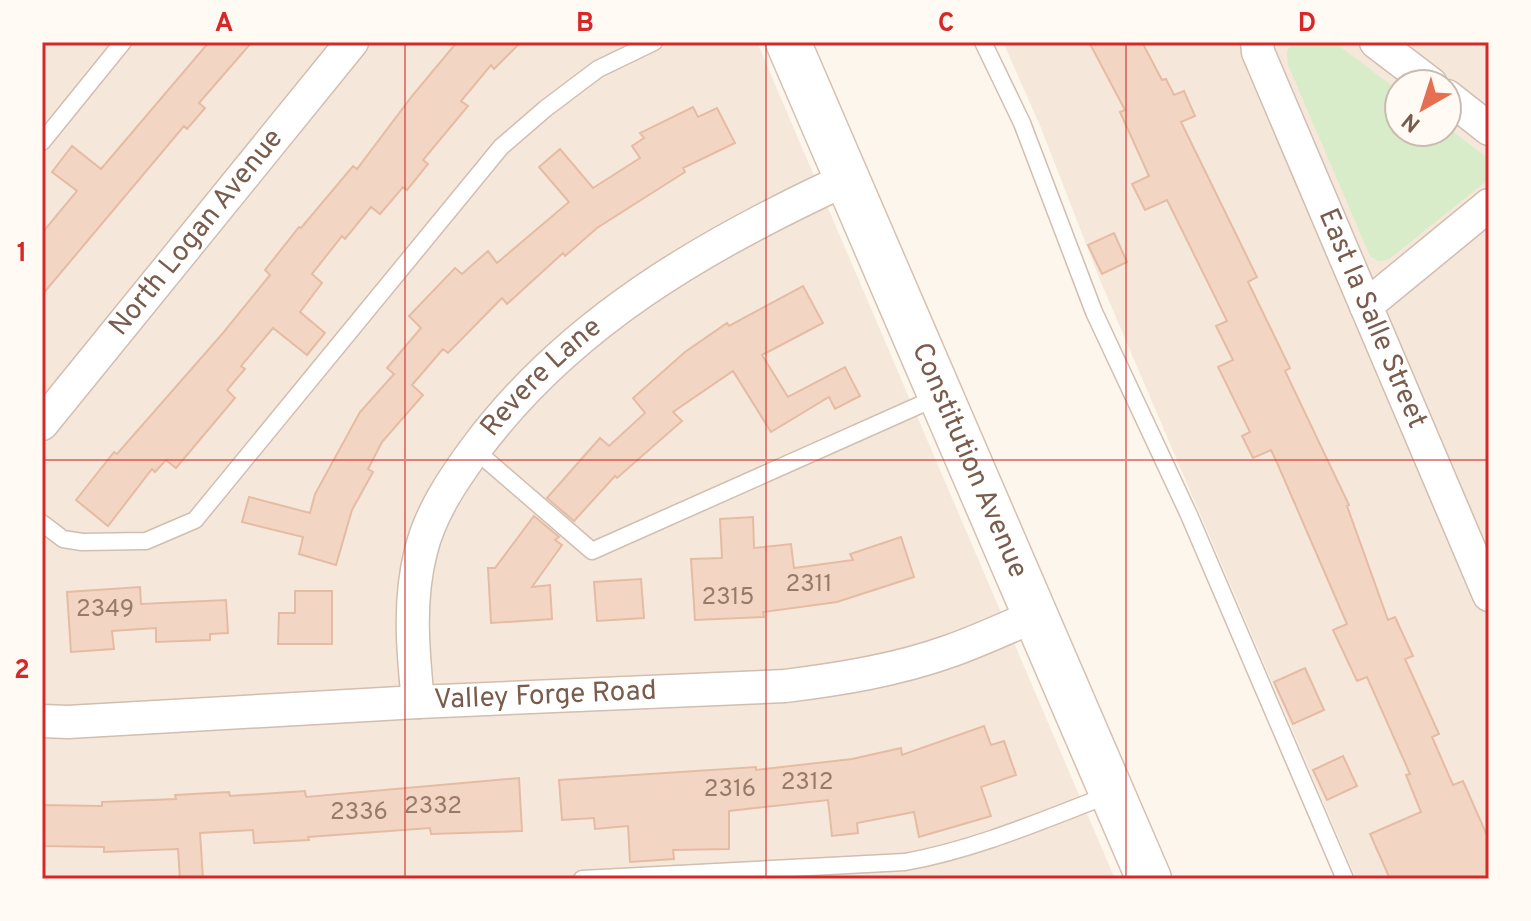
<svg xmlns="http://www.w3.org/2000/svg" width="1531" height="921" viewBox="0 0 1531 921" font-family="Overpass,sans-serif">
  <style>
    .residential { fill: #f5e8da; fill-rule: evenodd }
    .green { fill: #d8ecc9 }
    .building { fill: #f3d5c3; stroke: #e6bba3; stroke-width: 2 }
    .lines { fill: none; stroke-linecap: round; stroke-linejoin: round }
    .lane-casing { stroke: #d1beb0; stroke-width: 19 }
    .street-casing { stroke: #d1beb0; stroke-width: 35 }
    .secondary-casing { stroke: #d6c0b0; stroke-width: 47 }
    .lane { stroke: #fff; stroke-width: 16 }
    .street { stroke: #fff; stroke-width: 32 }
    .secondary { stroke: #fff; stroke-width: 44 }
    .grid { fill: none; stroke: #d62828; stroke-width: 2; stroke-opacity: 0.55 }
    .labels { text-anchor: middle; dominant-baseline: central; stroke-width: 6; stroke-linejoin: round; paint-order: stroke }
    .number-label { font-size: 24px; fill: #987a6a }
    .street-label { font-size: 28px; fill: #7a5c4d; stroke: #fffaf3 }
    .neatline { fill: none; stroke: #d62828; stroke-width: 3 }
    .grid-label { font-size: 26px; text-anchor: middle; font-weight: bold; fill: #d62828 }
  </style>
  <rect width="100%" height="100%" fill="#fdf6ec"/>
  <path class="residential" d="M42,42h715l358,837h-1073z
    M1003,42h486v837h-133l-256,-599 -59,-152zM1399,84h48v48h-48z"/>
  <path class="green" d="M1292,42h42l65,49v41h48v-5l42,32v20l-101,81 -10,1 -8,-5 -82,-191 -1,-13z"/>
  <path class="building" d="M209,42h43l-53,61 6,5 -18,21 -3,-3 -142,169v-62l35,-42 -25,-19 20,-26 29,23z
    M457,42h64l-27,27 -3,-4 -30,36 7,5 -45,54 5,4 -21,26 -4,-3 -23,27 -9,-7 -26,32 -3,-3 -30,38 10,9 -22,29 25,21 -18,22 -34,-27 -32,38 4,3 -18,21 8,8 -59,70 -10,-8 -11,12 -3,-3 -44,57 -32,-26 38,-48 3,2 106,-121 47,-58 -5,-5 34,-43 2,1 52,-62 4,3 55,-73z
    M1089,42h53l20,38 4,-1 8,16 10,-4 11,25 -14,6 76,155 -9,5 42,86 -5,3 64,134 -2,1 41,114 7,-3 18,39 -8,3 34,75 -7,3 21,48 10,-4 26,59v39h-99l-20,-45 51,-22 -15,-37 4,-1 -43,-97 -10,4 -24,-51 14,-6 -69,-159 -7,-15 -18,8 -11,-22 8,-4 -32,-65 15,-7 -17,-34 11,-5 -60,-121 -22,10 -13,-26 17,-8 -29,-64 5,-2z
    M693,107l5,10 19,-9 18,35 -52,25 2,4 -88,56 -32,28 -2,-3 -56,51 -5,-6 -54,55 -5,-4 -31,36 11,10 -41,47 -14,27 5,3 -21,38 -16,55 -37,-11 4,-17 -61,-15 7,-25 61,16 5,-19 45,-82 34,-38 -7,-6 34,-40 -12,-12 46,-48 7,6 26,-23 9,12 72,-61 -30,-35 21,-18 33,39 47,-30 -8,-12 12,-8 -4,-5z
    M1114,233l13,29 -25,12 -14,-29z
    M803,286l20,37 -61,32 26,42 57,-30 15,29 -25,13 -6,-12 -58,35 -38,-61 -60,41 9,9 -65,57 -2,-2 -41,45 -27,-23 53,-60 9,8 36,-33 -12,-15 52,-46 42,-29 2,3z
    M534,516l25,21 -4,3 7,5 -30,42 18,-2 2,34 -61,4 -3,-55h7z
    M753,517l1,31 37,-4 3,24 59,-8 -3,-6 51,-17 13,40 -77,25 -74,10 1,5 -69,3 -4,-61 31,-1 -2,-39z
    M641,579l3,39 -47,3 -3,-39z
    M140,587l1,17 85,-4 2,33 -18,1v6l-54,2v-14l-44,3 2,18 -43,3 -4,-60z
    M295,591h37v53h-54l1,-31h16z
    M1305,668l19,42 -31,14 -19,-42z
    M984,726l7,19 13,-4 12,34 -35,12 10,29 -72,21 -5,-25 -57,11 1,10 -26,3 -4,-36 -99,11v38l-56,1 1,9 -44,3 -2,-36 -33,3 -1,-11 -32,2 -3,-40 197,-13v3l96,-11 49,-11 1,7z
    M1343,756l14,30 -30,14 -14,-30z
    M519,778l3,53 -91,3 -1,-6 -122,9 1,3 -55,3 -1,-13 -53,3 3,46h-23l-2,-30 -74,3v-5l-62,-1v-41l60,1v-4l74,-3 -1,-4 54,-3 1,4 75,-5 1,6z"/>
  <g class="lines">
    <g class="lane-casing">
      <path id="lane" d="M983,42l39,81 72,189 95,203 156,364
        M42,142l81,-100
        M475,450l117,101 348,-155
        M42,523l21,16 19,3 64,-1 49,-21 306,-373 44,-38 53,-40 56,-27
        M582,879l323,-17c72,-13 138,-42 206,-68"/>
    </g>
    <g class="street-casing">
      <g id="street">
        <path id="s1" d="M1257,42l1,10 231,543"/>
        <path d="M1376,42l55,42"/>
        <path d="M1447,96l42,33"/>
        <path d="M1366,306l123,-101"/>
        <path id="s2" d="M42,424l310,-382"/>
        <path id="s3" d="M418,702c-5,-50 -10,-101 3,-151 9,-37 31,-70 53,-100 94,-128 232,-207 373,-272"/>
        <path id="s4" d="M42,721l26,1 350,-20 367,-16c56,-7 112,-16 165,-35 29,-10 58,-24 87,-36"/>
      </g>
    </g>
    <g class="secondary-casing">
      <g id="secondary">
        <path id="s5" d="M788,42l361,837"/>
      </g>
    </g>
    <use href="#lane" class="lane"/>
    <use href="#street" class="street"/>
    <use href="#secondary" class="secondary"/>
  </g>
  <path class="grid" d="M405,42v837M766,42v837M1126,42v837M42,460h1447"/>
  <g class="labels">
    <g class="number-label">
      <text x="809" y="585">2311</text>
      <text x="728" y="598">2315</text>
      <text x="105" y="610">2349</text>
      <text x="807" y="783">2312</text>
      <text x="730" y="790">2316</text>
      <text x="433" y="807">2332</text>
      <text x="359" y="813">2336</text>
    </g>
    <g class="street-label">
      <text stroke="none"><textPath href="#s2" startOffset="246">North Logan Avenue</textPath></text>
      <text stroke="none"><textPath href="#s1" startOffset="300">East la Salle Street</textPath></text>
      <text stroke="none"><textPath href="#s3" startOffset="366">Revere Lane</textPath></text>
      <text stroke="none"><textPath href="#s5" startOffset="456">Constitution Avenue</textPath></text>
      <text stroke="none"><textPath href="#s4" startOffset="504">Valley Forge Road</textPath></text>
    </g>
  </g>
  <rect width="1531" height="921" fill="none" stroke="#fffaf3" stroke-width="88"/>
  <g transform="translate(1423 108) rotate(219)"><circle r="38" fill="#fffaf3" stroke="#cabbb1" stroke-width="2"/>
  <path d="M0-6L14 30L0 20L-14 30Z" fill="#e76f51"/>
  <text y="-12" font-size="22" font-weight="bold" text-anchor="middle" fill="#7a5c4d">N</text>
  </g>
  <rect x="44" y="44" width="1443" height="833" class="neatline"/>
  <g class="grid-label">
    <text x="224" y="31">A</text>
    <text x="585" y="31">B</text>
    <text x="946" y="31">C</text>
    <text x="1307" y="31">D</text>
    <text x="22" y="261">1</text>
    <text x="22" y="678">2</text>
  </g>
</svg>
